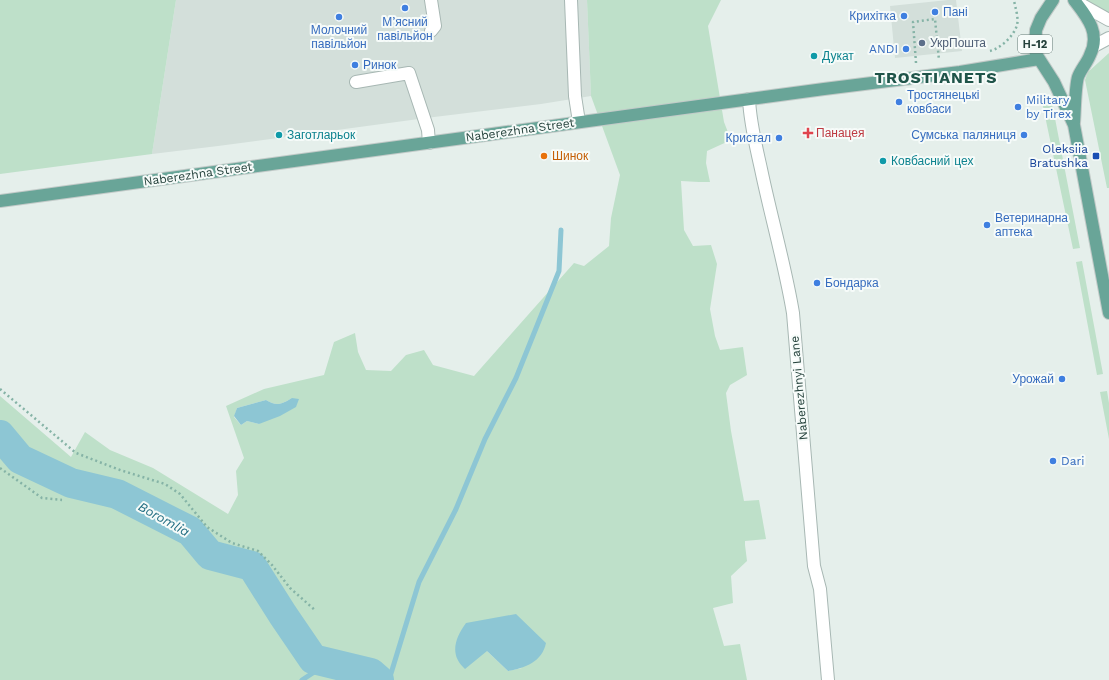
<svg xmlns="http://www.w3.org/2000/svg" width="1109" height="680" viewBox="0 0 1109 680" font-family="'Work Sans',sans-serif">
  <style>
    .built { fill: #d3dfda }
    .green { fill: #bee0c9; fill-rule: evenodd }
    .water { fill: #8dc6d4 }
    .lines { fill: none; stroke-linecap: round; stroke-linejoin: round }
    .stream { stroke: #8dc6d4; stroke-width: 5 }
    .river { stroke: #8dc6d4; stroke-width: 30 }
    .minor-casing { stroke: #a7b7b3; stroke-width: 14 }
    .major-casing { stroke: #c2cac8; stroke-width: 14 }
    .path { stroke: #85b3a6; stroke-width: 2.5; stroke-dasharray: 2 3; stroke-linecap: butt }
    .minor { stroke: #fff; stroke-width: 12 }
    .major { stroke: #69a598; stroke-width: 12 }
    .shop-dot { fill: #3f7fe0; stroke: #f6fbf9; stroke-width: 1.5 }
    .service-dot { fill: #5c6f8a; stroke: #f6fbf9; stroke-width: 1.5 }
    .culture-dot { fill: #0f9aa8; stroke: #f6fbf9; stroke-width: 1.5 }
    .health-dot { fill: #e0444e; stroke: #f6fbf9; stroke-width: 1.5 }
    .food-dot { fill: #e8710a; stroke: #f6fbf9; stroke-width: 1.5 }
    .transit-dot { fill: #1a4fb4; stroke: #f6fbf9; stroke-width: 1.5 }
    .labels { text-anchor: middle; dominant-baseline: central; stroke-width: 4; stroke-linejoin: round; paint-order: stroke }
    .shield { fill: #f6fbf9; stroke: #637974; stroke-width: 1 }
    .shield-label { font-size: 11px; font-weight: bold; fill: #24413b }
    .shop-label { font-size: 12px; fill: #366cbe; stroke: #f6fbf9; text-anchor: start }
    .service-label { font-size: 12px; fill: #4e5e75; stroke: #f6fbf9; text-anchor: start }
    .culture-label { font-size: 12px; fill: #0d838f; stroke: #f6fbf9; text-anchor: start }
    .street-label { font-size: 12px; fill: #24413b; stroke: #f6fbf9 }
    .health-label { font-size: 12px; fill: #be3a42; stroke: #f6fbf9; text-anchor: start }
    .transit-label { font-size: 12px; fill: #164399; stroke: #f6fbf9; text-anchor: end }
    .food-label { font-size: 12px; fill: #c56008; stroke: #f6fbf9; text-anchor: start }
    .water-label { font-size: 13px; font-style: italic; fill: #1c6a7f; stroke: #f6fbf9 }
    .district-label { font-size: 16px; font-weight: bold; letter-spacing: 1px; fill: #1f5449; stroke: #f6fbf9 }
  </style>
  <rect width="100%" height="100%" fill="#e5efeb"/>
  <path class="built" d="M176,0h411l4,96 -50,8 -115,14 -208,28 -66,8z
    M948,0h8l6,51 -67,7 -5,-52z"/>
  <path class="green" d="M0,0h176l-24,154 -152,20z
    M587,0h134l-13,26 16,96 7,18 -24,11 -1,12 4,19h-11l-18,-1 3,49 9,16 18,-1 6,19 -7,45 5,27 5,14 23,-3 4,28 -17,10 -4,8 5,38 13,70 15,-1 7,39 -21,2v4l2,16 -16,15 2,27 -20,5 11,38 16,-2 7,36h-747v-284l71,61 14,-25 25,18 43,18 75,46 10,-19 -2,-24 8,-13 -18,-52 38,-17 60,-14 10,-33 21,-9 3,19 8,18 25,1 15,-16 18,-5 9,15 41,11 100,-113 10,3 25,-20 2,-28 9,-43 -29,-79zM292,398l-33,26 -12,-3 -6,4 -7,-8 3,-9 29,-8c11,7 16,4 26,-2zM487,651l35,17 -14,3z
    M1074,0h35v12l-13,1z
    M1109,53v135h-2l-22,-108 3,-8z
    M1041,97c8,0 10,5 12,11l27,140 -7,1z
    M1082,261l21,113 -6,1 -21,-113z
    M1107,391l2,12v36l-9,-47z"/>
  <path class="water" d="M292,398l7,1 -3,8 -16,9 -21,8 -12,-3 -6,4 -7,-9 3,-8 29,-8c11,7 16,4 26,-2z
    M516,614l30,29c-4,19 -21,25 -38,28l-21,-20 -22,18c-16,-14 -10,-31 1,-46z"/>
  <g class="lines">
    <path class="stream" d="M302,680l26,-17
      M389,680l30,-98 37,-73 29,-70 31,-61 43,-107 2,-41"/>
    <path class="river" d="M0,435l20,24 51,24 46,11 73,37 20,24 42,11 31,49 30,44 58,14 8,7"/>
    <g class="minor-casing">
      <path id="minor" d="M431,0l4,26 -4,5
        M571,0l4,96 4,26
        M1075,1l34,19
        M1094,46l15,-8
        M356,82l53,-9 19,57 1,13
        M749,99c1,24 7,47 12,70 10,48 24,96 32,144l21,253 6,23 8,91"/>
    </g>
    <g class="major-casing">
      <path id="major" d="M1053,0l-12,18 -5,12 -1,18 1,6 18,28 20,43 35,188
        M1074,0c13,17 27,33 16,55 -3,8 -9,14 -12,22 -3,10 -3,35 -4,46
        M0,201l824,-112 136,-17 79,-13"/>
    </g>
    <path class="path" d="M990,51c11,-3 24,-15 27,-26 2,-7 -2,-18 -3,-25
      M916,63l-3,-41 22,-3 4,41
      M0,389l76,64 44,17 45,14 15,10 27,33 25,16 26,8 14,14 18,23 26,23
      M0,468l42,30 20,2"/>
    <use href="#minor" class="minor"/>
    <use href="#major" class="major"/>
  </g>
  <g class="shop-dot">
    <circle cx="405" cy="8" r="4"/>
    <circle cx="935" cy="12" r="4"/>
    <circle cx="904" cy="16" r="4"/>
    <circle cx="339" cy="17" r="4"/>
    <circle cx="906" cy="49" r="4"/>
    <circle cx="355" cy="65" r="4"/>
    <circle cx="899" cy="102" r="4"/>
    <circle cx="1018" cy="107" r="4"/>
    <circle cx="1024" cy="135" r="4"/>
    <circle cx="779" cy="138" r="4"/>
    <circle cx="987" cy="225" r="4"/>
    <circle cx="817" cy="283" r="4"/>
    <circle cx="1062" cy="379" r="4"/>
    <circle cx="1053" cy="461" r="4"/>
  </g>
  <circle class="service-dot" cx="922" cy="43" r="4"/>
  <g class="culture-dot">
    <circle cx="814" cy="56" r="4"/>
    <circle cx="279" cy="135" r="4"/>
    <circle cx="883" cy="161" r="4"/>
  </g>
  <path class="health-dot" d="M806 127h4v4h4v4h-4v4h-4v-4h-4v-4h4z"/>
  <circle class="food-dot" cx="544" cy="156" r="4"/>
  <rect class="transit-dot" x="1092" y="152" width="8" height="8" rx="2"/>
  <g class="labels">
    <rect class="shield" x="1018" y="35" width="34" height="18" rx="3"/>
    <g class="shield-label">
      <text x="1035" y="44">Н-12</text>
    </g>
    <g class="shop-label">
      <text x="943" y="12">Пані</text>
      <text x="896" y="16" text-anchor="end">Крихітка</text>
      <text x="405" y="22" text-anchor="middle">М’ясний<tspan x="405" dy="14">павільйон</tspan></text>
      <text x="339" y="30" text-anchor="middle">Молочний<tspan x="339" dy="14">павільйон</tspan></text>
      <text x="898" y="49" text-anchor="end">ANDI</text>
      <text x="363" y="65">Ринок</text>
      <text x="907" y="95">Тростянецькі<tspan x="907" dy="14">ковбаси</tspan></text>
      <text x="1026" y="100">Military<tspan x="1026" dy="14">by Tirex</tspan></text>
      <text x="1016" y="135" text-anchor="end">Сумська паляниця</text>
      <text x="771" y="138" text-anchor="end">Кристал</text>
      <text x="995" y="218">Ветеринарна<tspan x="995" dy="14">аптека</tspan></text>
      <text x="825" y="283">Бондарка</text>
      <text x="1054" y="379" text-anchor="end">Урожай</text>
      <text x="1061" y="461">Dari</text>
    </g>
    <g class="service-label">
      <text x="930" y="43">УкрПошта</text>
    </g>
    <g class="culture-label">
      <text x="822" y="56">Дукат</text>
      <text x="287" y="135">Заготларьок</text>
      <text x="891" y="161">Ковбасний цех</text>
    </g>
    <g class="street-label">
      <text transform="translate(520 130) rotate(-8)">Naberezhna Street</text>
      <text transform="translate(198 174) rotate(-8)">Naberezhna Street</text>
      <text transform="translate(799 388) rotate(-95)">Naberezhnyi Lane</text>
    </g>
    <g class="health-label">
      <text x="816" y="133">Панацея</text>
    </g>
    <g class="transit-label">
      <text x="1088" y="149">Oleksiia<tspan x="1088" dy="14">Bratushka</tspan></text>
    </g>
    <g class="food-label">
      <text x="552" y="156">Шинок</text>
    </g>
    <g class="water-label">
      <text transform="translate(164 519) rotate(29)">Boromlia</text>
    </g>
    <g class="district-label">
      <text x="936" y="77">TROSTIANETS</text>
    </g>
  </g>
</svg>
